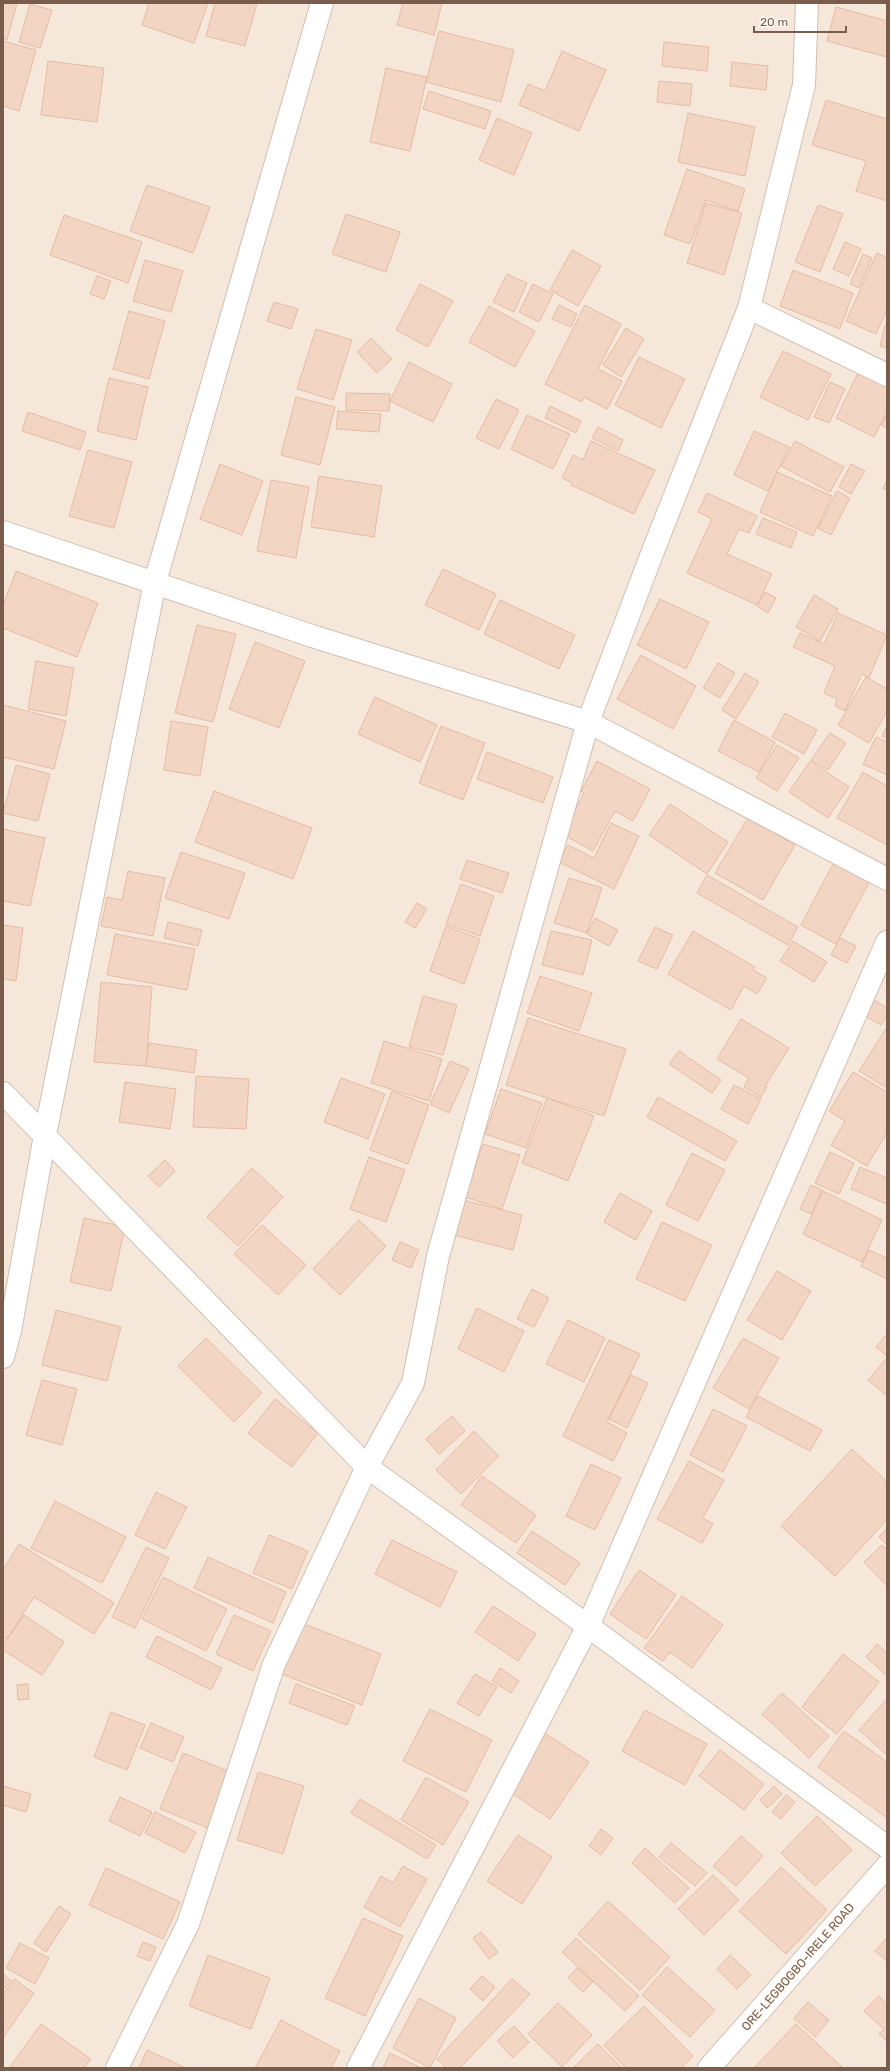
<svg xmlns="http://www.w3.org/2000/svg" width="890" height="2071" viewBox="0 0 890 2071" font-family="Rubik,sans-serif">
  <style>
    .residential { fill: #f5e8da }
    .building { fill: #f3d5c3; stroke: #e6bba3 }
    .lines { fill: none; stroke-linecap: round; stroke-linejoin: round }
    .street-casing { stroke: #d1beb0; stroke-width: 24 }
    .secondary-casing { stroke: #d6c0b0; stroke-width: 24 }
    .street { stroke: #fff; stroke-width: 22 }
    .secondary { stroke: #fff; stroke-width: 22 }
    .labels { text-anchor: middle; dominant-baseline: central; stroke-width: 3; stroke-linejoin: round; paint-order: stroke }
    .street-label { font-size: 12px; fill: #7a5c4d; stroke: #fffaf3 }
  </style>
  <rect width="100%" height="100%" fill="#fdf6ec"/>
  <path class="residential" d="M3,3h884v2065h-884z"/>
  <path class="building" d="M3,3h14l-10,37 -4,-1z
    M149,3h59l-14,40 -52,-18z
    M215,3h42l-12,43 -39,-10z
    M403,3h39l-8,32 -37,-10z
    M30,4l22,6 -12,38 -21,-6z
    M836,7l51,14v36l-60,-16z
    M439,31l75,19 -13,52 -75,-20z
    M3,41l33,9 -17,61 -16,-5z
    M664,42l45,5 -2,24 -45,-5z
    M562,51l44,19 -27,61 -60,-26 9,-21 17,7z
    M48,61l56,7 -7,54 -56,-7z
    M732,62l36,4 -2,24 -36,-4z
    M386,68l41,9 -17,74 -40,-9z
    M659,81l33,3 -2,22 -33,-4z
    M429,91l62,20 -6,18 -62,-20z
    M826,100l61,19v82l-31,-10 10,-30 -54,-16z
    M688,113l67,14 -10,49 -67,-14z
    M497,118l35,15 -18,42 -35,-15z
    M687,169l58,20 -7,22 -32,-11 -16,44 -26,-9z
    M147,185l63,22 -17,46 -63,-22z
    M706,203l36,10 -18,62 -37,-12z
    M818,205l25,9 -23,58 -25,-10z
    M346,214l54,18 -14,40 -54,-18z
    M64,215l78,27 -14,41 -78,-28z
    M845,242l16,7 -12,27 -16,-7z
    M572,250l29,16 -23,40 -28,-16z
    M877,253l10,5v52l-11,24 -30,-13z
    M863,254l9,4 -13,30 -9,-4z
    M145,260l38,11 -12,41 -38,-11z
    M793,270l60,23 -13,36 -60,-23z
    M507,274l20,9 -13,29 -21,-10z
    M97,276l14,5 -7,18 -14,-5z
    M420,284l33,17 -25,46 -32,-17z
    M533,284l20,10 -14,28 -20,-10z
    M274,302l24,7 -7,20 -24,-8z
    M559,305l18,9 -6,13 -19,-8z
    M585,305l36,19 -23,45 24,12 -15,28 -23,-12 -2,5 -37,-18z
    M489,306l46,25 -20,36 -46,-25z
    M129,311l36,10 -16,58 -36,-10z
    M885,325h2v23l-7,-2z
    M626,328l18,11 -23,38 -18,-12z
    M316,329l36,11 -19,60 -36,-11z
    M371,338l21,21 -15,14 -20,-21z
    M783,351l48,23 -23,46 -48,-23z
    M639,357l46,22 -24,49 -46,-23z
    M409,362l43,22 -19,38 -43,-21z
    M860,369l27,13v30l-13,25 -38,-19z
    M109,378l39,9 -12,53 -39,-9z
    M830,382l15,7 -16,34 -15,-6z
    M346,393l44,1 -1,17 -43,-1z
    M296,397l39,10 -15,58 -39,-10z
    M496,399l23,11 -20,39 -23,-11z
    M550,406l31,15 -5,12 -31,-15z
    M338,411l43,3 -2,18 -43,-3z
    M28,412l58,20 -6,18 -58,-19z
    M527,415l43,19 -17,35 -42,-20z
    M887,415v13l-6,-3z
    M598,427l25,13 -5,11 -26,-13z
    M754,431l35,16 -21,44 -34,-16z
    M591,441l64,29 -21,44 -63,-29 1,-2 -10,-5 11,-23 10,5z
    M795,441l49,26 -14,25 -49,-26z
    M88,450l44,12 -18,66 -45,-12z
    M220,464l43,17 -21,54 -42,-16z
    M851,464l14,7 -14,23 -12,-7z
    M777,472l55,24 -19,40 -53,-24z
    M319,476l63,10 -8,51 -63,-10z
    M271,480l38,7 -13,71 -39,-7z
    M887,480v10l-4,-2z
    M837,491l13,7 -19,37 -13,-7z
    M707,493l50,23 -8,17 -10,-4 -12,25 45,20 -15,31 -70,-32 25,-54 -14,-7z
    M763,518l34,14 -6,16 -35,-14z
    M443,569l53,25 -17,36 -54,-25z
    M16,571l82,32 -21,54 -74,-29v-23z
    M765,592l11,6 -8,15 -11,-7z
    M814,595l24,14 -18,32 -24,-14z
    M660,599l49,23 -23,47 -49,-24z
    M500,600l75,35 -16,34 -75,-35z
    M838,613l49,22 -18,43 -7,-4 -17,37 -10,-5 2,-7 -13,-6 11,-27 -42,-19 7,-14 24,11z
    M197,625l39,9 -23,88 -38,-9z
    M255,642l50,19 -26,67 -50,-19z
    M641,655l55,31 -23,43 -56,-30z
    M36,661l38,7 -8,48 -38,-7z
    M718,663l17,10 -15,25 -17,-10z
    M745,673l14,9 -23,37 -14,-9z
    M866,677l21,12v22l-18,32 -31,-18z
    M375,697l62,28 -17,37 -62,-28z
    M3,705l63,16 -12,48 -51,-12z
    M785,713l32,17 -13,24 -32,-17z
    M734,720l41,22 -16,30 -41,-21z
    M171,721l37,6 -8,49 -36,-6z
    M441,726l44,17 -22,57 -44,-17z
    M887,726v12l-5,-2z
    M830,733l16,10 -18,27 -17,-10z
    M876,737l11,5v33l-24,-11z
    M777,745l22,13 -22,33 -21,-13z
    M487,752l66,25 -10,26 -66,-24z
    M597,761l53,28 -17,32 -18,-10 -22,40 -31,-17 22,-41 -3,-2z
    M810,761l39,26 -21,31 -39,-26z
    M16,765l34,9 -12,47 -35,-8z
    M863,772l24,14v59l-50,-27z
    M214,791l98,37 -19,51 -98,-37z
    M670,804l58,38 -21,32 -58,-39z
    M748,818l47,27 -32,55 -48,-27z
    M611,823l28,13 -25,53 -55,-27 9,-17 26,13z
    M3,829l42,9 -15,68 -27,-5z
    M181,852l64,21 -16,46 -64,-21z
    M467,860l42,13 -7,20 -42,-14z
    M834,862l36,19 -34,63 -35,-19z
    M128,871l37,7 -12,58 -52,-10 6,-29 15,3z
    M707,875l91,52 -10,18 -91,-52z
    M569,878l33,10 -15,45 -33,-10z
    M461,884l33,12 -14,40 -34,-12z
    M417,903l10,6 -12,19 -10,-6z
    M595,918l23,12 -9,16 -22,-12z
    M168,922l34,8 -4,16 -34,-8z
    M3,925l20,3 -7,53 -13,-2z
    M446,926l34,13 -16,45 -34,-13z
    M655,927l18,8 -16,34 -19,-8z
    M551,931l41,9 -9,35 -41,-10z
    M693,931l62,36 -2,3 14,8 -10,16 -13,-8 -13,24 -63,-36z
    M115,934l80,15 -8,41 -80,-15z
    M840,938l16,8 -9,17 -16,-8z
    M793,941l34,21 -13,20 -34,-21z
    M540,976l52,17 -13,38 -52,-18z
    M101,982l51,5 -6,79 -52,-4z
    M423,996l34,9 -14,50 -34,-8z
    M874,1000l13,8v7l-6,10 -16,-9z
    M528,1018l98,31 -22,67 -98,-31z
    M741,1019l48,29 -24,38 2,1 -6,10 -17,-10 5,-9 -32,-19z
    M887,1027v61l-28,-17z
    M384,1041l58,18 -13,42 -58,-18z
    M149,1043l48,7 -3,23 -48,-7z
    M679,1051l42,29 -9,13 -43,-29z
    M450,1061l19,8 -20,44 -19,-9z
    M853,1072l34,20v41l-20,33 -36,-21 14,-24 -16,-10z
    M196,1076l53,3 -3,50 -53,-2z
    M341,1078l44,16 -17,45 -44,-17z
    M125,1082l51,7 -6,40 -51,-7z
    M734,1085l27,14 -13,25 -27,-15z
    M501,1089l41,14 -16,45 -41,-14z
    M392,1091l37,14 -21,59 -38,-14z
    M658,1097l79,44 -12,20 -78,-44z
    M547,1098l47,18 -26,65 -46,-18z
    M483,1144l37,11 -18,54 -37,-12z
    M830,1152l24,11 -15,31 -24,-11z
    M692,1153l33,17 -27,51 -32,-16z
    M369,1157l36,13 -19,52 -36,-13z
    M165,1160l10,11 -16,16 -11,-11z
    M860,1167l27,11v26l-36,-15z
    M252,1168l31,29 -45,49 -31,-29z
    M811,1185l11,5 -11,24 -11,-5z
    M823,1191l59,29 -20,42 -59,-28z
    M620,1193l32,18 -16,29 -32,-18z
    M459,1199l63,16 -9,35 -63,-16z
    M84,1218l41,9 -14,64 -41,-9z
    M359,1220l27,26 -46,49 -27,-26z
    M662,1222l50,23 -27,56 -49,-22z
    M262,1225l44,40 -28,30 -44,-41z
    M400,1242l19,8 -8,18 -19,-8z
    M869,1250l18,8v21l-26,-13z
    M777,1271l34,20 -29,49 -35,-20z
    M532,1289l17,9 -15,29 -17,-8z
    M477,1308l47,23 -20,41 -46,-23z
    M56,1310l65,17 -14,54 -65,-16z
    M568,1320l37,18 -21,44 -38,-18z
    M887,1334v22l-11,-9z
    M206,1338l56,55 -28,29 -56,-56z
    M743,1338l36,20 -30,51 -36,-21z
    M609,1340l31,14 -33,68 20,11 -14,28 -50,-25z
    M887,1358v38l-19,-16z
    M631,1375l17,8 -21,45 -18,-9z
    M42,1380l35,9 -15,56 -36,-10z
    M758,1396l64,34 -12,21 -64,-34z
    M275,1399l43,34 -26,34 -44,-34z
    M713,1409l34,17 -24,46 -33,-17z
    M452,1416l13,15 -26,23 -13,-15z
    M474,1431l25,25 -38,38 -25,-24z
    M852,1449l35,33v38l-52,56 -54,-50z
    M689,1461l35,19 -21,38 10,6 -11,19 -45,-24z
    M591,1464l30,14 -26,52 -29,-14z
    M482,1476l54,39 -20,28 -55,-38z
    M156,1492l31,15 -22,42 -30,-14z
    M55,1501l71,36 -24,46 -71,-35z
    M887,1528v17l-8,-8z
    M532,1531l48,32 -15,22 -48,-32z
    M269,1535l39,16 -16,38 -39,-16z
    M392,1540l65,32 -17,35 -65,-33z
    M19,1544l95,59 -20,31 -60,-37 -27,42 -4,-2v-67z
    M882,1545l5,5v36l-23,-24z
    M146,1547l23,11 -34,70 -23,-11z
    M208,1557l78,35 -13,31 -79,-35z
    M639,1570l37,25 -30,44 -36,-25z
    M163,1577l64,32 -21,42 -64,-32z
    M682,1596l41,29 -31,43 -22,-16 -7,9 -19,-13z
    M493,1606l43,28 -18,27 -43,-29z
    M24,1615l40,27 -22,33 -39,-25v-5z
    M234,1615l37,16 -18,40 -37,-17z
    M302,1623l79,31 -19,51 -80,-31z
    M157,1636l65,32 -11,22 -65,-33z
    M877,1644l10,9v23l-21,-19z
    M843,1654l36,28 -42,52 -35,-27z
    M500,1668l19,13 -8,12 -19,-12z
    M475,1674l22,13 -18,29 -22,-13z
    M28,1684l1,15 -11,1 -1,-15z
    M296,1684l59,22 -8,19 -58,-22z
    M782,1693l47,43 -20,22 -47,-44z
    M887,1699v56l-28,-25z
    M430,1709l62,31 -26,52 -63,-31z
    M645,1710l62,34 -22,41 -63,-34z
    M111,1712l34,13 -18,45 -33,-13z
    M151,1723l33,14 -11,25 -33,-14z
    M844,1731l43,31v56l-69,-51z
    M543,1732l46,30 -39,57 -44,-30z
    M720,1750l44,34 -20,26 -45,-34z
    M183,1753l48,19 -23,56 -48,-19z
    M258,1772l46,14 -21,68 -46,-14z
    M426,1777l43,25 -26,43 -42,-25z
    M3,1786l28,8 -5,18 -23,-7z
    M774,1786l8,8 -15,14 -7,-8z
    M786,1795l9,7 -14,17 -9,-7z
    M120,1797l32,15 -12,24 -31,-15z
    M360,1799l76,46 -9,14 -76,-46z
    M155,1812l41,20 -11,21 -40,-20z
    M817,1816l35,34 -37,36 -34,-33z
    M601,1829l12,9 -12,17 -12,-9z
    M518,1835l34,22 -30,47 -35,-23z
    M741,1836l22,20 -27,30 -23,-20z
    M671,1843l36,30 -12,13 -36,-29z
    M645,1848l44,40 -14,15 -43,-40z
    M403,1866l24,13 -27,48 -36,-20 17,-31 12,7z
    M781,1867l46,43 -41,44 -47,-43z
    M106,1868l74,34 -17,37 -74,-34z
    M713,1875l26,25 -35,35 -26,-26z
    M608,1901l62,56 -30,33 -62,-56z
    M59,1906l12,8 -25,38 -12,-9z
    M363,1918l40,18 -38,80 -40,-18z
    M481,1932l17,20 -9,7 -16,-21z
    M887,1937v24l-12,-10z
    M576,1938l63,58 -14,15 -63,-59z
    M143,1942l13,5 -6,14 -13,-5z
    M20,1943l29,15 -14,26 -29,-16z
    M208,1955l62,23 -19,51 -62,-23z
    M730,1955l21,20 -14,14 -20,-20z
    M667,1967l48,43 -25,27 -48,-42z
    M577,1968l16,14 -10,10 -15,-14z
    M3,1974l8,7 -8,9z
    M482,1976l13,11 -12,14 -13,-12z
    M14,1979l20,14 -31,45v-43z
    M512,1979l18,15 -70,74h-14l-9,-9z
    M879,1996l8,8v37l-8,-7 5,-5 -20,-18z
    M419,1998l37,20 -26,50 -37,-20z
    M808,2002l21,18 -14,17 -21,-19z
    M558,2003l34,32 -30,32 -34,-33z
    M644,2006l49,50 -12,12h-55l-22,-23z
    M281,2020l59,31 -9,17h-76z
    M41,2024l50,35 -7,9h-75z
    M796,2024l30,28 17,16h-89z
    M514,2026l15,16 -16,16 -16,-17z
    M598,2044l24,24h-49z
    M147,2050l39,18h-47z
    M390,2053l31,15h-38z"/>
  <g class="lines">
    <g class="street-casing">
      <path id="street" d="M749,308l138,67
        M3,532l309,104 276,86 299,157
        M3,1093l364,374 221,159 299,221
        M3,1357l7,-26 35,-196 110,-553 167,-579
        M117,2068l71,-144 86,-260 93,-197 46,-84 25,-127 150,-534 65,-171 96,-243 55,-223 3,-82
        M358,2068l230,-442 299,-684"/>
    </g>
    <g class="secondary-casing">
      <path id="secondary" d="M709,2068l178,-202"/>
    </g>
    <use href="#street" class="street"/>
    <use href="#secondary" class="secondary"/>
  </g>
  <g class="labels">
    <g class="street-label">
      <text transform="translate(798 1967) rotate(-49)">ORE-LEGBOGBO-IRELE ROAD</text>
    </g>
  </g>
  <rect width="890" height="2071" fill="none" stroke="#7a5c4d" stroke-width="8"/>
  <path d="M754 26v6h92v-6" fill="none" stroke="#7a5c4d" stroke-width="2"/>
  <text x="760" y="26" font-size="12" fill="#7a5c4d" stroke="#fffaf3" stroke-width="3" paint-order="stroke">20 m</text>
</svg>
